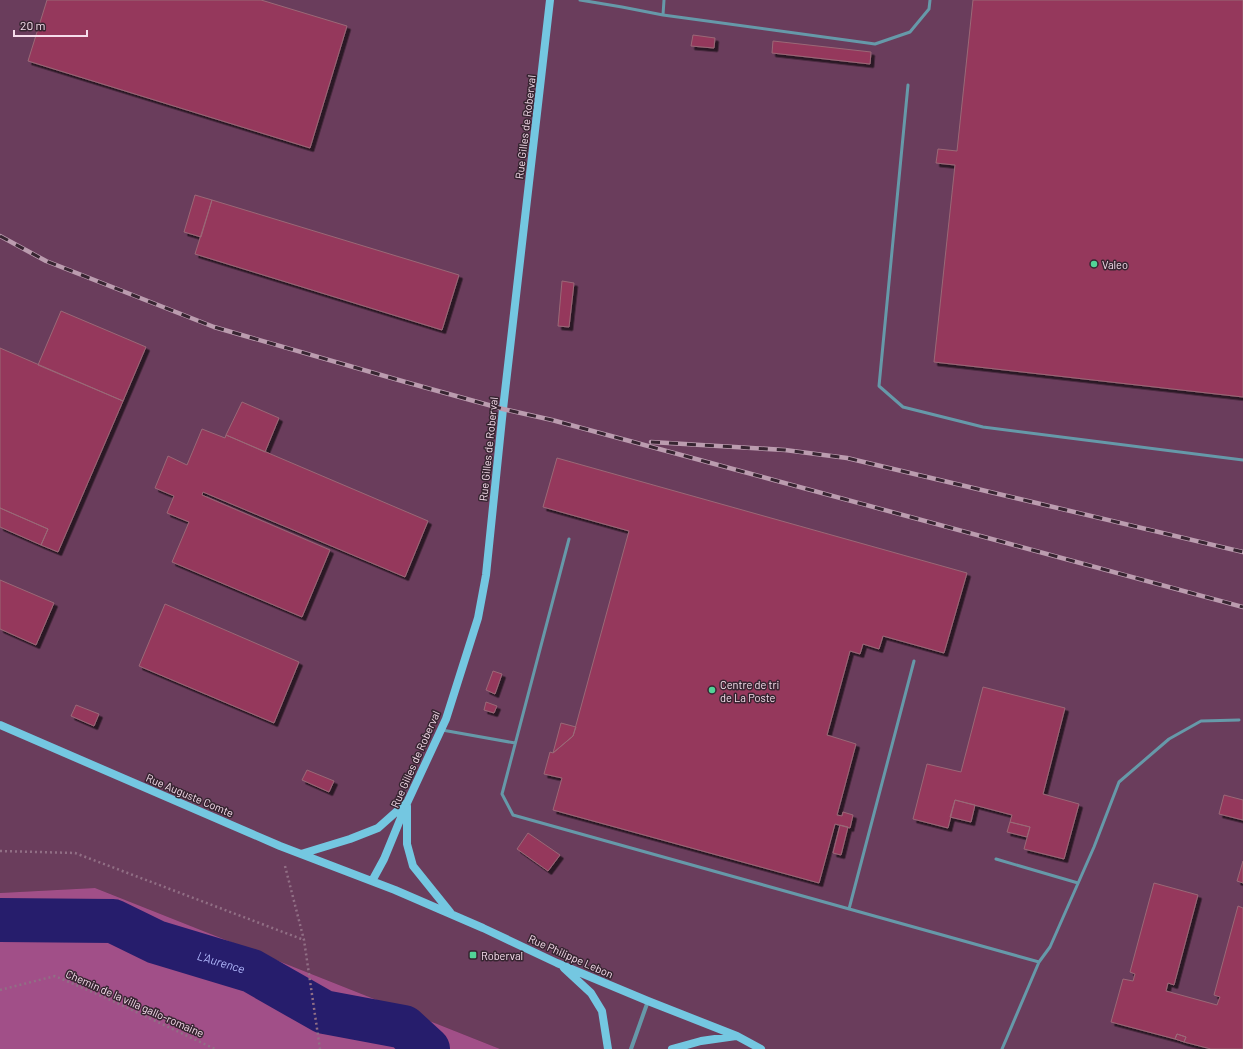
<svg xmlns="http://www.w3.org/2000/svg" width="1243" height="1049" viewBox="0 0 1243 1049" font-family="Barlow,sans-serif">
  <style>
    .built { fill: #6a3d5c }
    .forest { fill: #a14f88 }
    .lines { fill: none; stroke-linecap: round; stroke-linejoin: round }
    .river { stroke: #261d6c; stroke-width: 44 }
    .building { fill: #95385b; stroke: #9a6877; filter: url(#shadow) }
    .path { stroke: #916f85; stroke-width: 2.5; stroke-dasharray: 2 3; stroke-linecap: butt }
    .lane { stroke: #6699a9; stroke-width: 3 }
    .street { stroke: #6699a9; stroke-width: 4 }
    .secondary { stroke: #74c7e1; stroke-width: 8 }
    .rail-casing { stroke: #bb9caf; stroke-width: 4.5 }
    .rail { stroke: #372531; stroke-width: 3; stroke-dasharray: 9; stroke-linecap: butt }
    .poi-dot { fill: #52d397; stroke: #372531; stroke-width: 1.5 }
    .labels { text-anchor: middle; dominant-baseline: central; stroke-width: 3; stroke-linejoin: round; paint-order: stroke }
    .street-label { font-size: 11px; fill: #f6ddec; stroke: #372531 }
    .poi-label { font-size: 11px; fill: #f6ddec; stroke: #372531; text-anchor: start }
    .water-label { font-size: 12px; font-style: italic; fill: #b2b9fd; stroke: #372531 }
  </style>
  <defs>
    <filter id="shadow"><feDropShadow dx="3.5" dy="3.5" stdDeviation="0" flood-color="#0009"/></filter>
  </defs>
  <rect width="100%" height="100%" fill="#5d3650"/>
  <path class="built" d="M0,0h1243v1049h-743l-405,-161 -95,5z"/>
  <path class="forest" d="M95,888l405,161h-500v-156z"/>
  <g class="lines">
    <path class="river" id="s1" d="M0,920l113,1 43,21 96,29 72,41 80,15 24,22"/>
  </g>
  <path class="building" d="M47,0h214l86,26 -37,122 -282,-87z
    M973,0h270v397l-309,-35 21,-197 -19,-2 2,-14 19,2z
    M693,35l22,3 -1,10 -23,-2z
    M773,41l98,11 -1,12 -98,-11z
    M195,195l17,5 -11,37 -17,-5z
    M212,200l247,75 -17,55 -247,-76z
    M562,281l12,2 -5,44 -11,-1z
    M61,311l85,36 -23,54 -85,-36z
    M0,348l123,53 -65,151 -17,-7 7,-16 -48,-21z
    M242,402l37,16 -14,34 -39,-17z
    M202,429l23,9 1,-3 202,86 -23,56 -202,-85 -1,3 128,55 -28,67 -130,-55 17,-40 -22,-9 7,-17 -19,-8 13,-32 19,9z
    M557,458l410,115 -23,80 -61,-17 -4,13 -16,-5 -3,10 -10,-3 -23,84 29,9 -19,71 5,1 1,-4 10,3 -3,13 -15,-4 -16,59 -266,-73 9,-32 -18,-4 6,-22 3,1 20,-17 56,-205 -86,-24z
    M0,508l48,21 -7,16 -41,-18z
    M0,580l54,23 -18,42 -36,-16z
    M165,604l134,58 -25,61 -135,-57z
    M493,671l9,3 -7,20 -9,-4z
    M983,687l82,21 -22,86 36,10 -15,55 -40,-10 6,-22 -20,-5 2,-7 -57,-15 -7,28 -35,-9 14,-55 34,8z
    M486,702l11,4 -3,7 -10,-3z
    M76,705l23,9 -5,12 -23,-10z
    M561,723l15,4 -3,9 -20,17z
    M307,770l27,11 -5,11 -27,-12z
    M1224,795l19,5v20l-24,-6z
    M955,800l20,5 -4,17 -21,-5z
    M1010,822l20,5 -3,10 -20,-5z
    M840,825l8,2 -7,28 -8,-2z
    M528,833l32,22 -12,16 -31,-22z
    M1243,861v22l-6,-2z
    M1154,883l44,12 -24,90 -6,-2 -2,8 51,14 3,-8 -6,-2 24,-89 5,2v141h-32l-27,-7 2,-5 -9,-3 -2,5 -64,-17 12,-43 10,2 2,-7 -5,-2z
    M1177,1034l9,3 -2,5 -9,-3z"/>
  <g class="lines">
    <path class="path" d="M0,851l75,2 229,87
      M285,866l19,74 16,109
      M0,990l55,-14 58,25 102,48"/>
    <path class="lane" d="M580,0l42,7 41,8 212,29 35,-12 19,-23 1,-9
      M663,15l1,-15
      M908,85l-29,301 24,21 80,20 260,33
      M569,539l-67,255 11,21 526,147
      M442,730l73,13
      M996,859l82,24
      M849,909l65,-248
      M1002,1049l37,-87 11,-15 44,-100 25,-65 50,-43 32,-18 38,-1"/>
    <path class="street" d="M631,1049l17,-48"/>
    <path class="secondary" d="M0,725l280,121 115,44 88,38 74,35 91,38 89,35 24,13
      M407,806v38l6,22 37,46
      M301,854l49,-15 28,-11 27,-24
      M372,881l12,-22 23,-56 39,-84 32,-101 8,-43 17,-166 47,-409
      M564,968l27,25 11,18 6,38
      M672,1049l29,-8 35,-5"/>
    <g class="rail-casing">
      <path id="rail" d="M0,236l46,25 168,66 195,56 94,26 49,11 691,187
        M651,442l134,8 62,8 396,94"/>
    </g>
    <use href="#rail" class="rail"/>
  </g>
  <g class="poi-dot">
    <circle cx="1094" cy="264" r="4"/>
    <circle cx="712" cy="690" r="4"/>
    <rect x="469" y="951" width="8" height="8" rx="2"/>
  </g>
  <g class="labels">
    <g class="street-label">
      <text transform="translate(525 127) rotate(-83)">Rue Gilles de Roberval</text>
      <text transform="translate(488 449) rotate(-84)">Rue Gilles de Roberval</text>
      <text transform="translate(415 759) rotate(-66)">Rue Gilles de Roberval</text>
      <text transform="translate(190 795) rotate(23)">Rue Auguste Comte</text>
      <text transform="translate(571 956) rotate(24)">Rue Philippe Lebon</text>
      <text transform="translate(135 1003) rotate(24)">Chemin de la villa gallo-romaine</text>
    </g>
    <g class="poi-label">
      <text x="1102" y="264">Valeo</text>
      <text x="720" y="684">Centre de tri<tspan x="720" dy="13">de La Poste</tspan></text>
      <text x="481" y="955">Roberval</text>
    </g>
    <g class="water-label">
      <text stroke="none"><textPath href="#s1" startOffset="229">L'Aurence</textPath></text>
    </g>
  </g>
  <path d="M14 30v6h73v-6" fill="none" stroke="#f6ddec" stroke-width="2"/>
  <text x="20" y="30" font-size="12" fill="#f6ddec" stroke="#372531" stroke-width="3" paint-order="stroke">20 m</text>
</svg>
